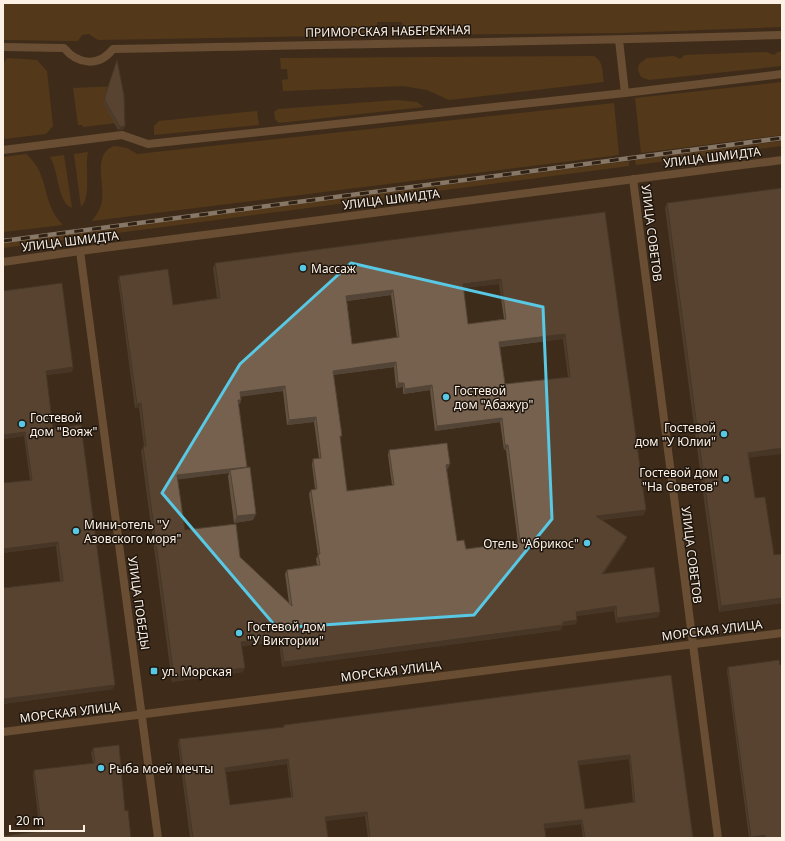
<svg xmlns="http://www.w3.org/2000/svg" width="785" height="841" viewBox="0 0 785 841" font-family="'Noto Sans',sans-serif">
  <style>
    .green { fill: #6e481c }
    .lines { fill: none; stroke-linecap: round; stroke-linejoin: round }
    .pedestrian { stroke: #9e7852; stroke-width: 8 }
    .minor { stroke: #9e7852; stroke-width: 8 }
    .tertiary { stroke: #9e7852; stroke-width: 8 }
    .rail-casing { stroke: #e0d3c6; stroke-width: 4.5 }
    .rail { stroke: #1e160e; stroke-width: 3; stroke-dasharray: 9; stroke-linecap: butt }
    .wall { fill: #655342; fill-rule: evenodd }
    .shaded-wall { fill: #524436 }
    .building { fill: #75614d; stroke: #524436; fill-rule: evenodd }
    .marked { fill: none; stroke: #58c8e4; stroke-width: 3; stroke-linejoin: round }
    .poi-dot { fill: #58c8e4; stroke: #1e160e; stroke-width: 1.5 }
    .labels { text-anchor: middle; dominant-baseline: central; stroke-width: 3; stroke-linejoin: round; paint-order: stroke }
    .street-label { font-size: 12px; fill: #fdf1e5; stroke: #1e160e }
    .poi-label { font-size: 12px; fill: #fdf1e5; stroke: #1e160e; text-anchor: start }
  </style>
  <rect width="100%" height="100%" fill="#3e2c1a"/>
  <path class="green" d="M3,3h779v24l-162,6 -217,2 -1,-13h-25v13l-279,5 -9,-6 -7,1 -4,6 -75,-1z
    M782,51v15l-133,14 -8,-3 -3,-7 1,-6 8,-6 27,-2 6,3 5,-4 81,-3 8,3 4,-3z
    M594,56c10,6 8,16 10,26l-155,18 -22,-10 -24,-4 -120,5 -1,-11 6,-1 -1,-10h-6l-1,-11z
    M7,58l30,2 10,11 6,55 -7,8 -43,5v-75z
    M782,82v53l-141,18 -6,-55z
    M120,86l-14,7c-5,12 4,20 11,30l-34,4 -1,-2h-4l-5,-37z
    M397,100l20,2 7,5 -145,16 -4,-4 -1,-7 4,-3z
    M614,103l5,52 -527,66c4,-6 9,-12 10,-20 3,-17 -10,-47 12,-55l13,2 10,6z
    M257,111l2,14 -105,10v-9l5,-5z
    M782,141v5l-146,19 -1,-5z
    M88,152c-4,16 4,44 -7,55l-7,-53z
    M26,154c25,21 14,48 37,71l-60,7v-75z
    M64,155l8,53c-15,-6 -13,-37 -22,-51z
    M629,161v5l-626,82v-6z"/>
  <g class="lines">
    <path class="pedestrian" d="M619,40l6,53
      M3,47l61,1c14,17 35,19 49,1 223,-5 446,-7 669,-14
      M3,150l119,-15 26,9 477,-51 157,-19"/>
    <path class="minor" d="M633,179l85,659
      M80,251l702,-91
      M3,732l779,-99"/>
    <path class="tertiary" d="M3,262l77,-11 78,587"/>
    <g class="rail-casing">
      <path id="rail" d="M3,241l779,-103"/>
    </g>
    <use href="#rail" class="rail"/>
  </g>
  <path class="wall" d="M117,60l8,66 -2,4h-5l-14,-26v-5z
    M667,203l82,255 6,40 19,57 8,-1v49l-63,9 -54,-404z
    M605,212l39,303 -43,5 26,17 -2,5 -21,31 56,39 -2,5 -42,6 -2,-12 -37,5 -1,8 -14,2 -1,4 -279,37 -3,-25 -37,4 1,26 -71,10 -31,-231 3,-5 -5,-38h-4l-17,-128 1,-4 54,29 44,-7 -4,-30 2,-5zM499,284l5,35 -36,5 -5,-36zM391,295l6,43 -45,6 -5,-43zM563,339l5,38 -63,7 -5,-37zM394,367l2,21 7,-1v7l27,-4 5,41 65,-9 4,28h2l12,93 -52,6 -9,-8 -11,-72h2l-59,-19 -1,5 4,30 -45,6 -7,-51 -7,-65zM283,391l4,34 27,-3 5,36 -6,1 -1,5 3,25 -4,1 -2,4 9,61 -2,4 1,6 -30,5 -2,4 4,29 -49,-46 -55,-27 -8,-51 52,-6 -1,3 6,47 19,-3 -15,-116h2l1,-8z
    M3,291l70,76 -1,5 -26,3 7,54 60,260 -110,15v-116l57,-7 -4,-35 -53,7v-70l27,-3 -6,-44 -21,3z
    M780,665l2,173h-33l-22,-167 1,-4z
    M671,675l22,163h-110l-2,-14 -36,4 1,10h-178l-3,-22 -39,5 2,17h-138l-12,-94 1,-5 104,-11 1,-3zM629,759l4,43 -48,7 -7,-44zM287,764l4,33 -61,8 -4,-33z
    M93,748l32,63 -85,20 -7,-56 1,-5 59,-7 -2,-10z"/>
  <path class="shaded-wall" d="M125,126l-2,4h-5l2,-3z
    M501,279l-2,5 -38,4 2,-4z
    M393,290l-2,5 -46,6 1,-5z
    M565,334l-2,5 -65,8 1,-5z
    M396,362l-2,5 -63,8 2,-4z
    M73,367l-1,5 -28,3 2,-4z
    M398,383h6l-1,4 -7,1z
    M432,385l-2,5 -27,4 2,-5z
    M285,386l-2,5 -44,6 1,-5z
    M238,400h3l-1,4 -4,1z
    M141,403l-2,5h-4l2,-4z
    M316,417l-2,5 -27,3 2,-5z
    M502,418l-2,4 -65,9 2,-5z
    M25,432l-1,4 -21,3v-4z
    M505,445h3l-2,5h-2z
    M782,448v6l-36,4 2,-5z
    M450,464l-2,5 -4,1 2,-5z
    M247,467l-2,4 -15,-1 -1,3 -54,7 2,-5z
    M646,510l-2,5 -50,5 2,-4z
    M256,514l-3,6 -19,3 3,-7z
    M627,537l-2,5 -24,36 1,-4z
    M58,542l-2,4 -53,7v-4z
    M782,598v5l-63,9 2,-6z
    M616,606l-2,5 -39,5 1,-4z
    M660,612l-2,5 -42,6 1,-5z
    M577,620l-1,4 -14,2 -1,4 -279,37 2,-5z
    M280,637l-1,5 -39,4 1,-4z
    M245,668l-2,4 -71,10 2,-5z
    M115,685l-2,4 -110,15v-5z
    M630,755l-1,4 -53,7 2,-5z
    M288,759l-1,5 -63,8 1,-4z
    M367,812l-2,4 -41,5 1,-4z
    M582,820l-1,4 -38,5 1,-5z
    M765,835l-1,3h-14l1,-1z"/>
  <path class="building" d="M117,60l7,35 1,31 -5,1 -15,-26v-5z
    M782,188v260l-34,5 7,45 10,-1 9,58 8,-1v44l-61,8 -54,-403z
    M605,212l41,298 -50,6 31,21 -25,37 52,-7 6,45 -43,6 -1,-12 -40,6 1,8 -14,2v3l-279,37 -4,-25 -39,5 4,26 -71,9 -31,-231h3l-5,-43 -4,1 -18,-128 49,-7 5,36 47,-7 -5,-35zM501,279l5,40 -38,5 -5,-40zM393,290l6,47 -47,7 -6,-48zM565,334l5,43 -65,7 -6,-42zM396,362l2,21h6l1,6 27,-4 5,41 65,-8 3,27h3l12,97 -54,7 -2,-9 -7,1 -11,-76 4,-1 -3,-21 -58,7 5,35 -47,6 -7,-55h2l-9,-65zM285,386l4,34 27,-3 5,41 -8,1 4,30 -6,1 9,64h-2l2,11 -33,5 5,36 -52,-49 -4,-33 -51,6 -8,-55 70,-8 -9,-67h3l-1,-8z
    M62,283l11,84 -27,4 7,58 28,-4 34,260 -112,14v-111l60,-7 -5,-39 -55,7v-66l29,-3 -7,-48 -22,3v-144z
    M250,467l6,47 -19,2 -7,-46z
    M779,660l1,5h2v173h-16l-1,-3 -14,2 -23,-170z
    M671,675l22,163h-108l-3,-18 -38,4 2,14h-176l-3,-26 -42,5 3,21h-135l-14,-99 105,-12v-2zM630,755l5,47 -50,7 -7,-48zM288,759l5,38 -63,8 -5,-37z
    M119,745l6,66 3,-1 3,28h-128v-2l39,-5 -8,-61 61,-7 -2,-15z"/>
  <path d="M0 0H785V841H0ZM351,263l192,44 9,212 -78,96 -197,13 -115,-135 78,-129z" fill="#3e2c1a" fill-opacity=".55" fill-rule="evenodd"/>
  <path class="marked" d="M351,263l192,44 9,212 -78,96 -197,13 -115,-135 78,-129z"/>
  <g class="poi-dot">
    <circle cx="303" cy="268" r="4"/>
    <circle cx="446" cy="397" r="4"/>
    <circle cx="22" cy="424" r="4"/>
    <circle cx="724" cy="434" r="4"/>
    <circle cx="726" cy="479" r="4"/>
    <circle cx="76" cy="531" r="4"/>
    <circle cx="587" cy="543" r="4"/>
    <circle cx="239" cy="633" r="4"/>
    <rect x="150" y="667" width="8" height="8" rx="2"/>
    <circle cx="101" cy="768" r="4"/>
  </g>
  <g class="labels">
    <g class="street-label">
      <text transform="translate(388 31) rotate(-1)">ПРИМОРСКАЯ НАБЕРЕЖНАЯ</text>
      <text transform="translate(712 157) rotate(-7)">УЛИЦА ШМИДТА</text>
      <text transform="translate(391 199) rotate(-7)">УЛИЦА ШМИДТА</text>
      <text transform="translate(652 233) rotate(83)">УЛИЦА СОВЕТОВ</text>
      <text transform="translate(70 241) rotate(-7)">УЛИЦА ШМИДТА</text>
      <text transform="translate(692 555) rotate(83)">УЛИЦА СОВЕТОВ</text>
      <text transform="translate(139 603) rotate(82)">УЛИЦА ПОБЕДЫ</text>
      <text transform="translate(712 630) rotate(-7)">МОРСКАЯ УЛИЦА</text>
      <text transform="translate(391 671) rotate(-7)">МОРСКАЯ УЛИЦА</text>
      <text transform="translate(70 712) rotate(-7)">МОРСКАЯ УЛИЦА</text>
    </g>
    <g class="poi-label">
      <text x="311" y="268">Массаж</text>
      <text x="454" y="390">Гостевой<tspan x="454" dy="14">дом "Абажур"</tspan></text>
      <text x="30" y="417">Гостевой<tspan x="30" dy="14">дом "Вояж"</tspan></text>
      <text x="716" y="427" text-anchor="end">Гостевой<tspan x="716" dy="14">дом "У Юлии"</tspan></text>
      <text x="718" y="472" text-anchor="end">Гостевой дом<tspan x="718" dy="14">"На Советов"</tspan></text>
      <text x="84" y="524">Мини-отель "У<tspan x="84" dy="14">Азовского моря"</tspan></text>
      <text x="579" y="543" text-anchor="end">Отель "Абрикос"</text>
      <text x="247" y="626">Гостевой дом<tspan x="247" dy="14">"У Виктории"</tspan></text>
      <text x="162" y="671">ул. Морская</text>
      <text x="109" y="768">Рыба моей мечты</text>
    </g>
  </g>
  <rect width="785" height="841" fill="none" stroke="#fdf1e5" stroke-width="8"/>
  <path d="M10 825v6h74v-6" fill="none" stroke="#fdf1e5" stroke-width="2"/>
  <text x="16" y="825" font-size="12" fill="#fdf1e5" stroke="#1e160e" stroke-width="3" paint-order="stroke">20 m</text>
</svg>
